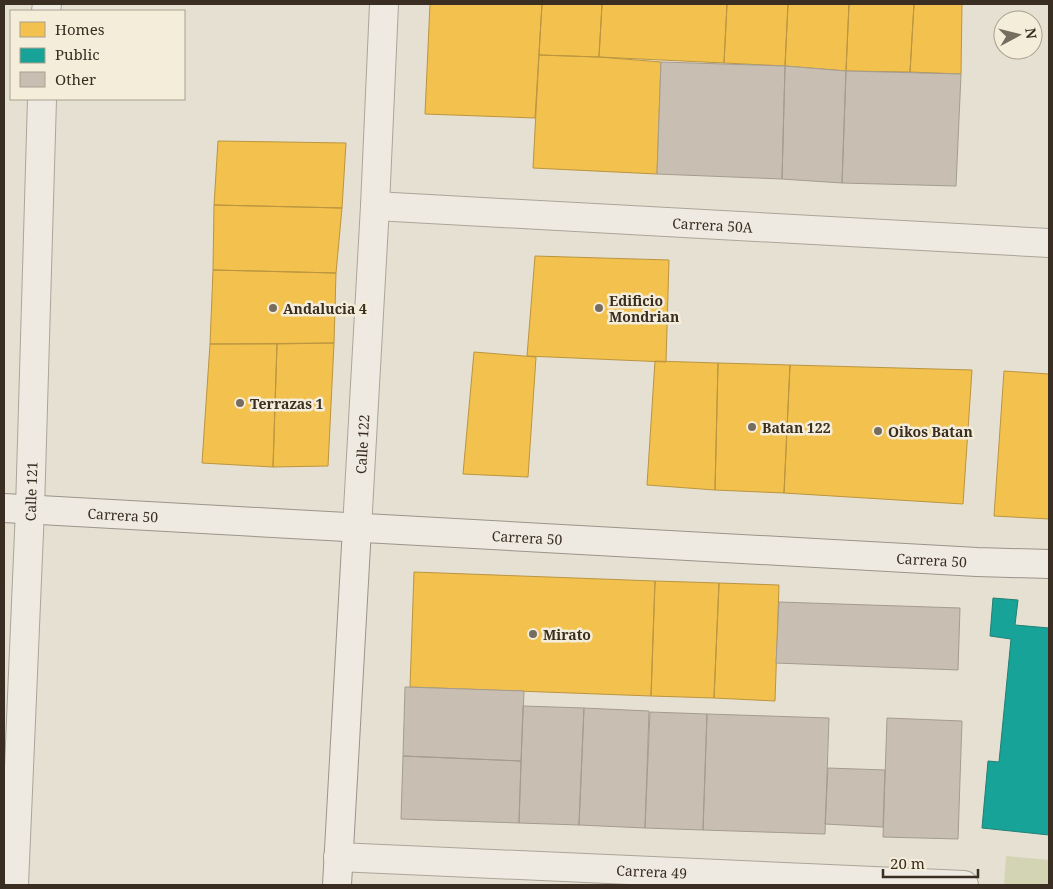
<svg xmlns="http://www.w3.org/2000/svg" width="1053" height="889" viewBox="0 0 1053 889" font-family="'Noto Serif',serif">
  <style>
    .green { fill: #d3d4b4 }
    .homes { fill: #f2c14e; stroke: #bb9540 }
    .public { fill: #17a398; stroke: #228074 }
    .building { fill: #c8beb2; stroke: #a59c90 }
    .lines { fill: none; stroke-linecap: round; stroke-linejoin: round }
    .street-casing { stroke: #aba599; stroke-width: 30 }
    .secondary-casing { stroke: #9a948a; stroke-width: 30 }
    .street { stroke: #eeeae2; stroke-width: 28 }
    .secondary { stroke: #eeeae2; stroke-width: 28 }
    .poi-dot { fill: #766c5f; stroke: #f4edd9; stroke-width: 2 }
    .labels { text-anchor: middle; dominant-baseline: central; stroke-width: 5; stroke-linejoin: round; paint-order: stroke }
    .street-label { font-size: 14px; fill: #3a2d21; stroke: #f4edd9 }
    .poi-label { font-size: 14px; font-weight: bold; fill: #3a2d21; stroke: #f4edd9; text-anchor: start }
  </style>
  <rect width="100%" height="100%" fill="#e5e0d1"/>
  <path class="green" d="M1006,856l43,4v25h-45z"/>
  <path class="homes" d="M430,4h112l-7,114 -110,-4z
    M542,4h60l-3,53 -60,-2z
    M602,4h125l-3,59 -125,-6z
    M727,4h61l-3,62 -61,-3z
    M788,4h61l-3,67 -61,-5z
    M849,4h65l-4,68 -64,-1z
    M914,4h48l-1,70 -51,-2z
    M539,55l60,2 62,5 -4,112 -124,-6z
    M218,141l128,2 -4,65 -128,-3z
    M214,205l128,3 -6,65 -123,-3z
    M535,256l134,4 -3,102 -139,-6z
    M213,270l123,3 -2,70 -124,1z
    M334,343l-6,123 -55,1 4,-123z
    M210,344h67l-4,123 -71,-4z
    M474,352l62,5 -8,120 -65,-3z
    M655,361l63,2 -3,127 -68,-5z
    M718,363l72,2 -6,128 -69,-3z
    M790,365l182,5 -9,134 -179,-11z
    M1004,371l45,3v145l-55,-3z
    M414,572l241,9 -4,115 -241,-9z
    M655,581l64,2 -5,115 -63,-2z
    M719,583l60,2 -4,116 -61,-3z"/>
  <path class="public" d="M993,598l25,2 -3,25 34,3v207l-67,-7 6,-67 11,1 12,-123 -21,-3z"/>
  <path class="building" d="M661,62l124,4 -3,113 -125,-5z
    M785,66l61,5 -4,112 -60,-4z
    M846,71l115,3 -5,112 -114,-3z
    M779,602l181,6 -2,62 -182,-7z
    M405,687l119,4 -3,70 -118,-5z
    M523,706l61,2 -5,117 -60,-2z
    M584,708l65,3 -4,117 -66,-3z
    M650,712l57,2 -4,116 -58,-2z
    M707,714l122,4 -4,116 -122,-4z
    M887,718l75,3 -4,118 -75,-2z
    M403,756l118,5 -2,62 -118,-4z
    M828,768l57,2 -2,57 -58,-3z"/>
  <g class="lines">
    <g class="street-casing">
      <g id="street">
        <path d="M46,11l1,-7"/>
        <path id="s1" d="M375,206l674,37"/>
        <path id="s2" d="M357,528l18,-322 9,-202"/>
        <path id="s3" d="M338,857l626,28"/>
        <path id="s4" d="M14,885l16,-376 12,-410"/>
      </g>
    </g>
    <g class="secondary-casing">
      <g id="secondary">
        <path id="s5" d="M4,508l973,54 72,2"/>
        <path d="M337,885l20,-357"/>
      </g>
    </g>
    <use href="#street" class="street"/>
    <use href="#secondary" class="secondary"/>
  </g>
  <g class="poi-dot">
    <circle cx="273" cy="308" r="5"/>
    <circle cx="599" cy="308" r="5"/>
    <circle cx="240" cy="403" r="5"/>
    <circle cx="752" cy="427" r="5"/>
    <circle cx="878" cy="431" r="5"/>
    <circle cx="533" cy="634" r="5"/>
  </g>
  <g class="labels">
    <g class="street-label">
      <text stroke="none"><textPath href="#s1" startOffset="338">Carrera 50A</textPath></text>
      <text stroke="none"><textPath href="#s2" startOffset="84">Calle 122</textPath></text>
      <text stroke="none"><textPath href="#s4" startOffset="394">Calle 121</textPath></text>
      <text stroke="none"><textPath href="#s5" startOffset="119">Carrera 50</textPath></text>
      <text stroke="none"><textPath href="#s5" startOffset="524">Carrera 50</textPath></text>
      <text stroke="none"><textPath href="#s5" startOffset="929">Carrera 50</textPath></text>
      <text stroke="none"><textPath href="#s3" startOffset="314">Carrera 49</textPath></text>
    </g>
    <g class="poi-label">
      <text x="609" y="300">Edificio<tspan x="609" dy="16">Mondrian</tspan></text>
      <text x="283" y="308">Andalucia 4</text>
      <text x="250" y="403">Terrazas 1</text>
      <text x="762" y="427">Batan 122</text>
      <text x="888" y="431">Oikos Batan</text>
      <text x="543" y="634">Mirato</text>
    </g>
  </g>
  <rect width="1053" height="889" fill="none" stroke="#3a2d21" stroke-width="10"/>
  <rect x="10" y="10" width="175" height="90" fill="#f4edd9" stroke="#aaa08f"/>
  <rect x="20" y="22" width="25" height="15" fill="#f2c14e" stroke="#aaa08f"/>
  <text x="55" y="35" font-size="15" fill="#3a2d21">Homes</text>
  <rect x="20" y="48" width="25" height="15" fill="#17a398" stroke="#aaa08f"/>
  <text x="55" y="60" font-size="15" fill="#3a2d21">Public</text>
  <rect x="20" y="72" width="25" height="15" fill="#c8beb2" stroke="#aaa08f"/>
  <text x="55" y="85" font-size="15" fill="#3a2d21">Other</text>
  <g transform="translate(1018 35) rotate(83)"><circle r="24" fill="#f4edd9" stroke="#aaa08f"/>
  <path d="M0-4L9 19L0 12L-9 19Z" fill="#766c5f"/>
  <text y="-8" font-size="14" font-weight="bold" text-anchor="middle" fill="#3a2d21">N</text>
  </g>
  <path d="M883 869v8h95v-8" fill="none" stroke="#3a2d21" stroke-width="2.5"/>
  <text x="890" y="869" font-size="15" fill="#3a2d21" stroke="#f4edd9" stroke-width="4" paint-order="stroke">20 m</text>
</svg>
